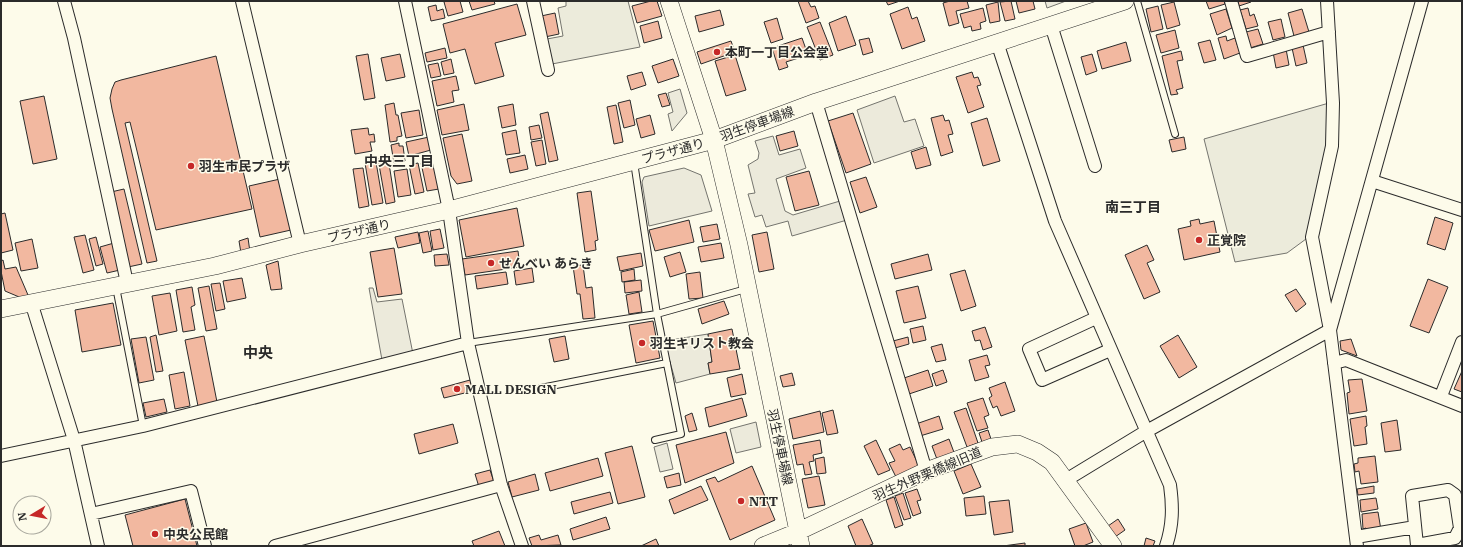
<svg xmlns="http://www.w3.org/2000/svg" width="1463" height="547" viewBox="0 0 1463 547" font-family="'IBM Plex Serif','Noto Sans JP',serif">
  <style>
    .green { fill: #ecebdb; stroke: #74746e }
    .parking { fill: #eceadb; stroke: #74746e }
    .building { fill: #f2b8a0; stroke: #2b2b2b }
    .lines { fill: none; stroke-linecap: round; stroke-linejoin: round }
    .lane-casing { stroke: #2b2b2b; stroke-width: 8 }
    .street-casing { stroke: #2b2b2b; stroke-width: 14 }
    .secondary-casing { stroke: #2b2b2b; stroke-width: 18 }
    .lane { stroke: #fdfbea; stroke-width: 6 }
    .street { stroke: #fdfbea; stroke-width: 12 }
    .secondary { stroke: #fdfbea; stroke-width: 17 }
    .poi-dot { fill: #c62828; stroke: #fdfbea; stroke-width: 1.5 }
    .labels { text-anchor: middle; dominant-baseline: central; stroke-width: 3; stroke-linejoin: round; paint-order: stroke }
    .poi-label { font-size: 13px; font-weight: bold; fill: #2b2b2b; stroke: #fdfbea; text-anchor: start }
    .street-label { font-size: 13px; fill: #2b2b2b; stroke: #fdfbea }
    .neighbourhood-label { font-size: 14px; font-weight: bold; fill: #2b2b2b; stroke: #fdfbea }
    .quarter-label { font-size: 15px; font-weight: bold; fill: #2b2b2b; stroke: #fdfbea }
  </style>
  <rect width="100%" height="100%" fill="#fdfbea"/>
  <path class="green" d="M566,1h62l12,46 -88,17 -5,-25 16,-3 -5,-28 8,-2z
    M1329,103l-1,43 -22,93 -19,14 -52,9 -31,-123z"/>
  <path class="parking" d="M1045,1h21l-19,7z
    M680,89l7,24 -15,18 -4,-17 5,-2 -5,-19z
    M895,96l9,26 11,-3 9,27 -50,17 -17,-53z
    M773,136l6,19 21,-6 6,19 -30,11 9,32 8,4 47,-14 7,19 -55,16 -4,-15 -22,6 -4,-12 -7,2 -7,-23 7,-1 -7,-28 10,-6 1,-6 -4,-12z
    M684,168l17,7 11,36 -63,15 -7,-44 2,-5z
    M369,288h4l4,14 25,-3 11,55 -31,6z
    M708,334l4,28 -4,1 2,11 -34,9 -12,-42z
    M756,422l5,25 -25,6 -6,-24z
    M667,443l6,26 -13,3 -6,-25z"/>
  <path class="building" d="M447,1h13l3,11 -15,4 -4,-14z
    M469,1h25l1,3 -23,6z
    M651,1h6l5,15 -25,7 -5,-17z
    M798,1h10l3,6 4,-1 4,12 -13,5z
    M886,1h14l-12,4z
    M950,1h17l2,7 -13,3 3,12 -10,3 -6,-23z
    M1011,1l4,18 -10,2 -5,-19z
    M1016,1h17l2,8 -16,4z
    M1206,1h18l1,3 -16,5z
    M1238,1h13v1l-12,4z
    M998,2l2,19 -10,2 -4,-18z
    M1174,2l6,23 -13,4 -6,-24z
    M517,4l9,31 -31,8 9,33 -29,8 -10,-35 -15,4 -7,-29z
    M436,5l1,6 6,-2 2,9 -14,3 -3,-14z
    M1158,6l5,23 -12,3 -5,-23z
    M908,7l4,12 5,-2 8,24 -23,8 -12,-35z
    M983,8l3,13 -6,2 1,6 -9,2 -1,-5 -7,2 -4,-14z
    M1248,8l2,8 4,-2 4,12 -12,3 -6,-19z
    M1226,9l6,19 -15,7 -7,-21z
    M1302,9l7,23 -15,4 -6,-23z
    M720,10l4,15 -25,7 -4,-16z
    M555,13l4,21 -14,3 -4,-21z
    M846,16l10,29 -18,6 -9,-28z
    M777,18l6,21 -12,4 -7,-21z
    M1281,19l4,18 -12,3 -5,-18z
    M658,21l4,17 -18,5 -4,-17z
    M820,22l13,33 -13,5 -13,-33z
    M1258,29l5,15 -13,4 -4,-16z
    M1175,30l4,18 -18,5 -5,-18z
    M1226,36l1,5 8,-3 5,15 -16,6 -6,-21z
    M802,38l6,17 -22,7 2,5 -9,3 -7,-22z
    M869,38l4,14 -10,3 -4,-15z
    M1210,40l6,20 -12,3 -6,-20z
    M731,41l4,11 -34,12 -4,-12z
    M1126,42l5,19 -29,8 -5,-18z
    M1303,45l4,18 -11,3 -4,-18z
    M445,48l2,10 -20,4 -2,-9z
    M1286,49l3,16 -13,3 -3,-16z
    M1181,51l2,9 -6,1 6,27 -7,2 2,4 -7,1 -9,-39z
    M368,54l7,44 -11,2 -8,-44z
    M400,54l5,23 -19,4 -5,-23z
    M1092,54l5,17 -11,4 -5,-18z
    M735,55l11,35 -20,6 -11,-35z
    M216,56l36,153 -96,21 -26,-108 -5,1 32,138 -10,2 -35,-154 -2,-11 2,-9 3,-7 6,-2z
    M451,59l3,14 -10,2 -3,-13z
    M673,59l6,17 -21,7 -6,-17z
    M438,63l3,13 -10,2 -3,-13z
    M642,72l4,13 -15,5 -4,-14z
    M972,72l2,6 4,-1 3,8 -4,1 7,21 -16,6 -12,-36z
    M456,76l3,14 -7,1 2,11 -17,4 -5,-25z
    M666,93l4,12 -8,2 -4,-12z
    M44,96l13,63 -24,5 -13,-63z
    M630,100l5,25 -11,3 -6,-25z
    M394,103l2,12h2l4,21 -5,1v4l-7,1 -5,-37z
    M464,104l5,26 -27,5 -5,-25z
    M513,104l3,21 -14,3 -4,-21z
    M616,105l7,37 -9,2 -7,-37z
    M419,110l4,25 -17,3 -5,-25z
    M548,112l10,48 -9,2 -9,-48z
    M853,113l18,51 -25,9 -18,-52z
    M650,115l5,19 -14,4 -5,-19z
    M943,115l2,6 4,-1 4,14 -5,1 5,17 -12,4 -10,-38z
    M987,118l13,43 -17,5 -12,-43z
    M539,125l3,13 -11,2 -2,-13z
    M368,128l1,7 5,-1 1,8h-5l2,9 -17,3 -4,-24z
    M516,130l4,23 -14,2 -4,-22z
    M794,131l4,15 -18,5 -4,-15z
    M462,134l10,47 -15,3 -6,-8 -8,-38z
    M429,137l2,13 -22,6 -3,-14z
    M1184,137l2,12 -14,3 -3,-12z
    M542,140l4,24 -10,2 -5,-24z
    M399,143v3h4l2,15 -11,2 -3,-18z
    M926,147l5,18 -15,4 -5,-17z
    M525,155l3,14 -18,4 -3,-14z
    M388,157l7,45 -9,2 -8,-45z
    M433,160l6,29 -12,2 -6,-28z
    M376,162l7,41 -11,2 -7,-42z
    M418,163l6,29 -9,2 -6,-29z
    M363,168l6,38 -10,2 -6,-39z
    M407,169l4,26 -13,2 -4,-26z
    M809,171l10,34 -24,6 -9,-34z
    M866,177l11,30 -17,6 -10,-31z
    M280,179l11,51 -31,7 -11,-51z
    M124,189l18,75 -14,3 -17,-75z
    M591,191l7,49 -3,1 1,9 -11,2 -8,-59z
    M517,208l7,38 -58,11 -7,-37z
    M5,213l8,37 -12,3v-39z
    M1435,217l18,6 -8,27 -18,-6z
    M1199,219l1,5 14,-3 6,31 -36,8 -6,-31 13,-3 -1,-5z
    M689,220l5,22 -39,9 -6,-21z
    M717,224l3,15 -17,3 -3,-15z
    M440,229l4,19 -11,2 -3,-19z
    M428,231l4,20 -9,2 -4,-20z
    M418,232l2,11 -22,5 -3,-11z
    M767,232l7,37 -15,3 -7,-37z
    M85,235l9,35 -11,3 -9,-36z
    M96,237l7,27 -7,2 -7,-27z
    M248,238l2,14 -9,1 -2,-12z
    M32,239l6,29 -17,3 -6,-28z
    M114,243l6,27 -13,3 -7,-26z
    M721,243l3,15 -23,4 -3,-15z
    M1147,245l7,15 -7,3 13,29 -16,7 -19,-44z
    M394,248l8,46 -24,3 -8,-45z
    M518,251l2,16 -55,8 -3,-16z
    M680,252l6,20 -16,5 -6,-20z
    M641,253l2,13 -23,5 -3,-14z
    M447,254l2,11 -14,1 -1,-11z
    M928,254l4,16 -37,9 -4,-15z
    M3,260l2,9 11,-2 15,35 -26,-11 -4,-20v-10z
    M278,261l4,28 -11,1 -5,-25z
    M583,265l3,23 6,-1 3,31 -12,1 -3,-25h-3l-4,-28z
    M532,268l2,14 -18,3 -2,-14z
    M634,269l1,11 -13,2 -1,-10z
    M965,270l11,36 -15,5 -11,-37z
    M506,272l2,12 -31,5 -2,-13z
    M700,272l3,26 -14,1 -3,-25z
    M242,278l4,20 -19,4 -4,-21z
    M1428,279l20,8 -19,46 -19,-7z
    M641,280l1,11 -17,2 -1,-11z
    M220,283l5,26 -9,2 -5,-27z
    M209,286l8,43 -11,2 -8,-43z
    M918,286l8,32 -22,5 -8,-32z
    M192,287l3,18 -4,2 4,23 -12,2 -7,-42z
    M1296,289l10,15 -10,8 -11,-17z
    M639,292l3,20 -13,2 -3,-19z
    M170,293l7,38 -18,4 -7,-39z
    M724,301l5,13 -27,10 -4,-15z
    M113,303l8,42 -39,7 -7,-42z
    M653,321l7,37 -24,5 -7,-38z
    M923,326l3,14 -13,3 -3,-14z
    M985,327l7,20 -9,3 -3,-10 -5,1 -3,-10z
    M732,329l8,40 -30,5 -2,-11 4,-1 -4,-28z
    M156,335l7,36 -7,1 -6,-35z
    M1178,335l19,32 -18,11 -19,-32z
    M204,336l13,66 -19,4 -13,-66z
    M565,336l4,23 -15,3 -5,-23z
    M146,337l8,43 -15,3 -8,-44z
    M908,337l1,7 -14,4 -2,-7z
    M1351,339l6,17 -16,-6 -1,-9z
    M942,344l4,16 -10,2 -5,-15z
    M987,355l3,10 -5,1 4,11 -14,4 -6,-21z
    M928,370l5,16 -24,8 -5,-16z
    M943,370l4,12 -11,4 -4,-12z
    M1462,371v21l-8,-3z
    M184,372l6,34 -15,3 -6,-34z
    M792,373l3,12 -12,2 -3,-11z
    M742,374l4,20 -15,3 -4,-19z
    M1362,379l5,32 -18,3 -2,-21 3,-1 -2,-12z
    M470,380l3,11 -29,7 -3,-10z
    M1005,382l10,29 -14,5 -4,-10 -4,2 -4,-10 3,-2 -3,-8z
    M742,398l5,18 -38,11 -4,-19z
    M983,398l6,17 -5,2 4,11 -11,3 -10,-28z
    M164,399l3,13 -21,5 -3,-14z
    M966,408l12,35 -11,4 -13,-35z
    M833,410l5,23 -11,2 -5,-22z
    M820,411l4,21 -31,7 -4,-20z
    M692,413l5,17 -8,2 -4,-16z
    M939,416l4,13 -23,7 -4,-12z
    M1366,416l1,10 -2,1 2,17 -13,2 -4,-27z
    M1397,420l4,30 -16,2 -4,-29z
    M453,424l5,19 -39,11 -5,-20z
    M988,430l3,9 -9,3 -3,-9z
    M726,432l8,31 -49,20 -9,-38z
    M949,439l6,16 -17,7 -6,-16z
    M820,440l2,13 -9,2 1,6 -5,1 3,12 -7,1 -2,-11 -6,1 -4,-20z
    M876,440l14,30 -12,5 -14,-29z
    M900,444l3,6 7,-3 10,21 -23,11 -8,-16 6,-2 -6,-12z
    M632,446l13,51 -27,7 -13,-51z
    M1375,456l3,26 -17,2 -2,-13 -4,1 -1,-8 4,-1v-5z
    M824,457l2,16 -9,1 -2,-15z
    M598,458l5,18 -53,15 -5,-18z
    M971,464l10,23 -18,7 -9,-23z
    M752,466l23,54 -45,20 -24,-60 9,-3 3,5z
    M490,470l4,12 -15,5 -4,-13z
    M679,473l2,12 -14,3 -3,-11z
    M535,474l4,16 -27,7 -4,-15z
    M819,476l6,29 -17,3 -6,-29z
    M701,486l7,14 -34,14 -5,-14z
    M1374,486v7l-16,2 -1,-6z
    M917,489l4,11 -4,1 4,12 -8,3 -8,-23z
    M610,492l3,11 -39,11 -3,-12z
    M903,493l8,25 -7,2 -9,-24z
    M984,496l2,18 -20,2 -2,-18z
    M894,497l9,28 -8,3 -9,-28z
    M1376,498l2,11 -17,3 -1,-12z
    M185,499l12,47h-64l-8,-31z
    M1009,500l4,32 -19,3 -5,-33z
    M1378,512l3,18 -14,2 -1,-4 -3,1 -1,-15z
    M606,517l4,12 -37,11 -3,-11z
    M862,519l11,25 -5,2h-12l-8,-20z
    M1118,519l7,11 -10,7 -7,-11z
    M1086,523l7,19 -10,4h-8l-6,-17z
    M499,531l6,15h-31l-2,-5z
    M539,535l2,5 17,-5 3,10 -29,1 -3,-8z
    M1146,538l9,3 -2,5h-9z
    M656,539l3,7h-18z
    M1025,543v3h-22z"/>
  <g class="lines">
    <g class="lane-casing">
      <path id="lane" d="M1137,1l38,133
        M634,162l23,152 24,120 -26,6
        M116,287l27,139
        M468,343l189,-29 89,-25
        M541,388l126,-25"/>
    </g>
    <g class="street-casing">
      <path id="street" d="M64,1l10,37 53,245
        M242,1l58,243
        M405,1l44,209 19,133 33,142 21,61
        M533,1l15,69
        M1231,1l16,55 82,-24
        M1327,1l6,102 -1,43 -20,91 18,93 27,216
        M1051,25l44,141
        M997,42l58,179 115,264c3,22 3,40 -4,61
        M816,102l110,369
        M1372,181l90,29
        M31,302l43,138 24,106
        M1096,318l-67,31 13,31 68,-30
        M1334,363l12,-3 116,46
        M1441,396l21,-54
        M1,456l142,-30 325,-83
        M1066,480l79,-48 185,-102 92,-329
        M91,514l100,-23 14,55
        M1356,537l59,-10
        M1417,545l38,-7 5,-10 -5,-33 -7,-5 -36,6 5,49v1
        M275,546l226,-61"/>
    </g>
    <g class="secondary-casing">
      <path id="secondary" d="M669,1l45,139 25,105 62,301
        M1,309l214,-43 85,-22 149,-34 265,-70 102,-38 309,-101
        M763,546l34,-14 129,-61 66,-24 26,-3 19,8 15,10 61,84"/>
    </g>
    <use href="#lane" class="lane"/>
    <use href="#street" class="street"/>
    <use href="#secondary" class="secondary"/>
  </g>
  <g class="poi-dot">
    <circle cx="717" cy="52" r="4"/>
    <circle cx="191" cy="166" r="4"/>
    <circle cx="1199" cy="240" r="4"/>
    <circle cx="491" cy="263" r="4"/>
    <circle cx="642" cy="343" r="4"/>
    <circle cx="457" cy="389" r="4"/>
    <circle cx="741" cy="501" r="4"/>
    <circle cx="155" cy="534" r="4"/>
  </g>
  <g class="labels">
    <g class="poi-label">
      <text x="725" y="52">本町一丁目公会堂</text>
      <text x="199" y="166">羽生市民プラザ</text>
      <text x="1207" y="240">正覚院</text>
      <text x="499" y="263">せんべい あらき</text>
      <text x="650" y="343">羽生キリスト教会</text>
      <text x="465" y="389">MALL DESIGN</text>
      <text x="749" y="501">NTT</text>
      <text x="163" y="534">中央公民館</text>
    </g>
    <g class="street-label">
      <text transform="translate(757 124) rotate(-20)">羽生停車場線</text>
      <text transform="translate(673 151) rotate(-15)">プラザ通り</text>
      <text transform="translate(359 231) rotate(-13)">プラザ通り</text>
      <text transform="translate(780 447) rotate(78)">羽生停車場線</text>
      <text transform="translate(927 474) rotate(-23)">羽生外野栗橋線旧道</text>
    </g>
    <g class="neighbourhood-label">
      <text x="399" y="161">中央三丁目</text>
      <text x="1133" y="207">南三丁目</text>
    </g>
    <g class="quarter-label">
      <text x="258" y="352">中央</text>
    </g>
  </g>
  <rect width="1463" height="547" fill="none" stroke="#2b2b2b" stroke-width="4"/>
  <g transform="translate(32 515) rotate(260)"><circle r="19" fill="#fdfbea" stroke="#a9a89e"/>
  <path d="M0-3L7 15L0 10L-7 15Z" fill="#c62828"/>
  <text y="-6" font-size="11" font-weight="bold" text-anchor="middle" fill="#2b2b2b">N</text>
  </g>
</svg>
